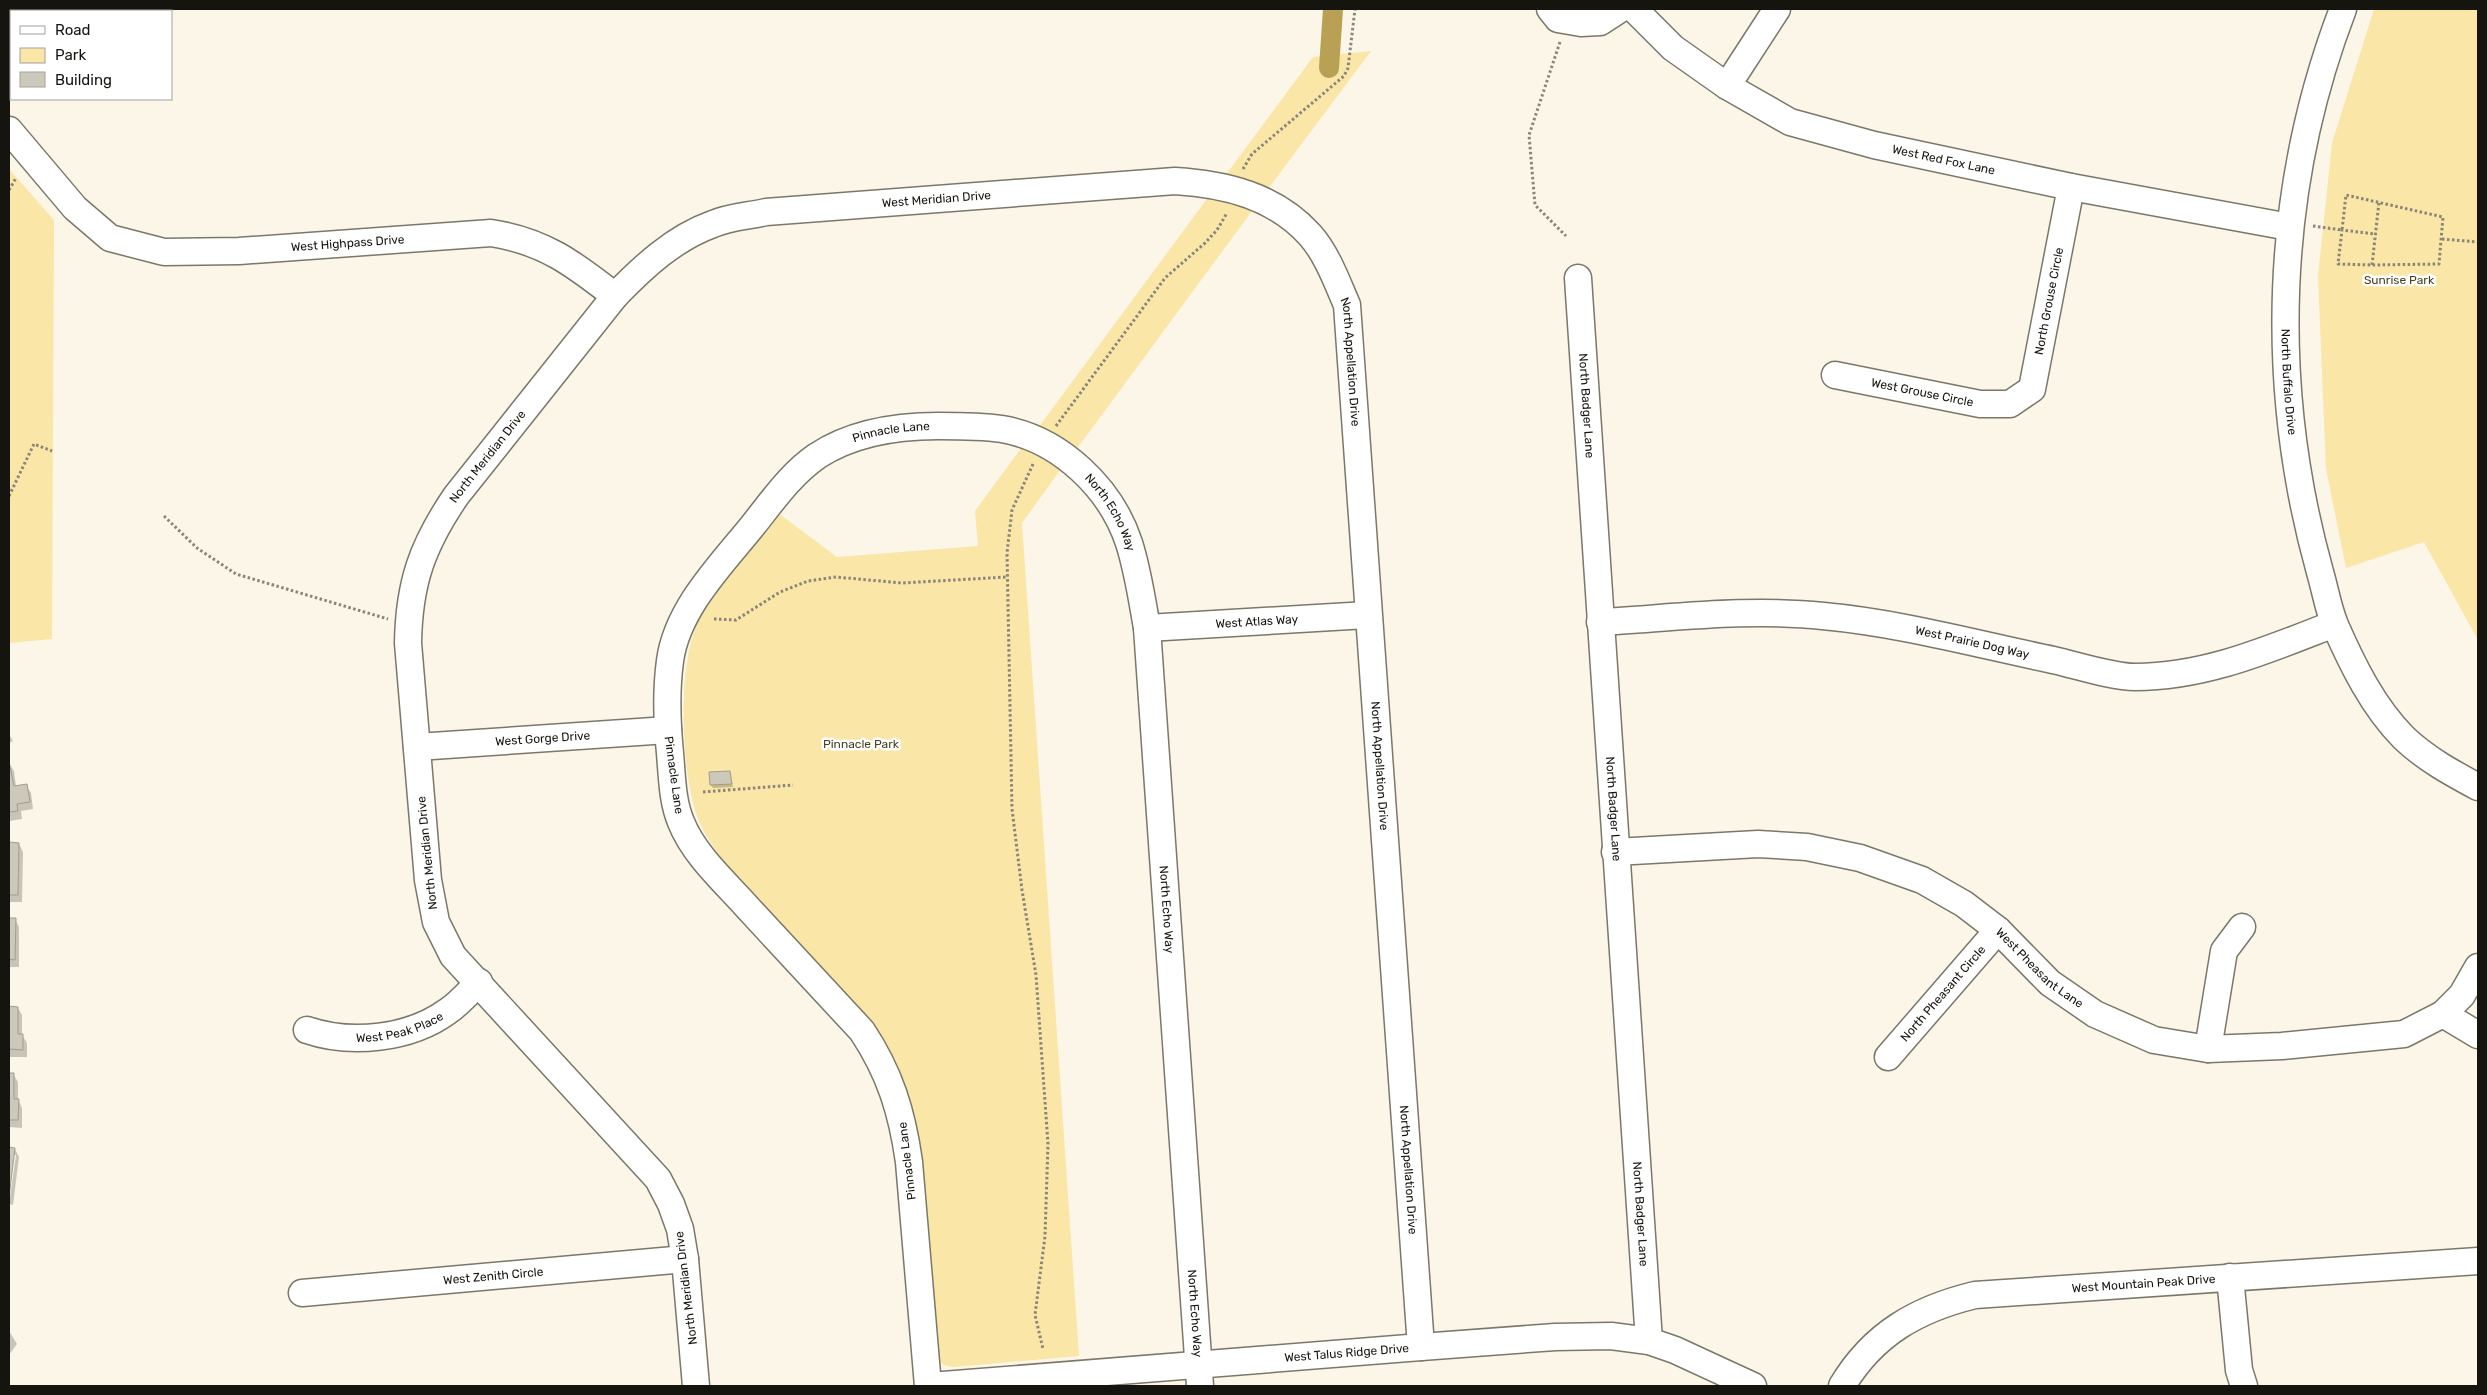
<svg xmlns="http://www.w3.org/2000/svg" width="2487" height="1395" viewBox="0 0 2487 1395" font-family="Rubik,sans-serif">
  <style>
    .green { fill: #fae6a6 }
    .shadow { fill: #0003 }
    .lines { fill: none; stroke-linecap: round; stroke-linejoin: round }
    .canal { stroke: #b8a154; stroke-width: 20 }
    .building { fill: #cdc9ba; stroke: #a19d8e }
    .minor-casing { stroke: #7b7769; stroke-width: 29 }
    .path { stroke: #88857b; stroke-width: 3; stroke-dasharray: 2.5 2.5; stroke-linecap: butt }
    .minor { stroke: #fff; stroke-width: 26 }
    .labels { text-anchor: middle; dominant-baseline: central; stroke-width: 5; stroke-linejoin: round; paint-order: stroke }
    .street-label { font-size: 12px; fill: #15140f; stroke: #fff }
    .park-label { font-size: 12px; fill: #493f1d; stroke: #fff }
  </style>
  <rect width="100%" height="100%" fill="#fbf6e7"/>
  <path class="green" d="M2374,9h104v631l-54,-98 -78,26 -20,-99 -8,-193 14,-133z
    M1371,51l-106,142 -40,-17 88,-119z
    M9,169l45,51 -2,419 -43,4z
    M1209,196l24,6 19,9 -176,239 -38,-22z
    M1022,447l39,22 -39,54 57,833 -126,11 -9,-2 -9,-7 -29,-261 -177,-228c-12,-18 -27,-36 -33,-56 -15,-46 -19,-149 3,-194 19,-38 52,-72 79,-106l59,44 141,-11 -3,-35z"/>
  <path class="shadow" d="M9,734l4,7 -4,2z
    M9,763l5,8 2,16 10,-2 5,8 2,16 -12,2 1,8 -13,2z
    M730,772l3,15 -20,1 -2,-3z
    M9,844h10l4,8 -1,50h-13z
    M9,919h6l4,8v40h-10z
    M9,1008h9l4,7v20l5,8v14h-18z
    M9,1074h4l5,8v17l4,9v20l-13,-1z
    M9,1149h6l4,8 -6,48 -4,-1 7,-49h-3l-4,33z
    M9,1331l8,13 -8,11z"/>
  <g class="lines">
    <path class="canal" d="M1329,68l4,-59"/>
  </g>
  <path class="building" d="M9,762l5,24 13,-2 3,18 -13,2 1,7 -9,1z
    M730,771l2,13 -22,1 -1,-13z
    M9,842l10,1 -1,52h-9z
    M9,918h7l-1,42 -6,-1z
    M9,1006l9,1v27h5v16l-14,-1z
    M9,1073h5v26h5l-1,21h-9z
    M9,1147l6,1 -6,49z"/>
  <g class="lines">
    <g class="minor-casing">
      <g id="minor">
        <path d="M1550,9l8,10 23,4 19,-1 20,-13"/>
        <path id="s1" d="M1634,9l39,39 54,38 63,36 84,23 197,42 218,40"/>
        <path id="s2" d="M2343,9c-69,180 -75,377 -23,563 5,17 8,36 15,53 17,39 38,82 69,113 22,21 48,35 74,49"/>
        <path d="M1727,86l50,-77"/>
        <path id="s3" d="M9,130l66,78 35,30 54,14 75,-1 252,-18c53,8 83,31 124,63"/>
        <path id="s4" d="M1578,278l71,1063"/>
        <path id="s5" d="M1835,375l145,29h30l22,-15 39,-202"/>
        <path id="s6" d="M1600,622c73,-4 149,-14 223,-6 77,7 154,28 230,44 23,5 59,17 82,17 71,0 134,-28 199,-53"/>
        <path id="s7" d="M1147,628l220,-13"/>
        <path id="s8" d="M417,747l251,-17"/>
        <path id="s9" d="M1615,852l143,-8 49,3 53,11 62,22 42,24 34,26 52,53 45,31 59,26 54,9 74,-3 122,-12 39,-20 19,-19 16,-28"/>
        <path d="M2443,1014l35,21"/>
        <path id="s10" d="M307,1030c44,15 103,9 141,-19 12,-8 21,-19 31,-29"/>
        <path d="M2208,1049l16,-98 18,-24"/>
        <path id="s11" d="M1888,1057l110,-127"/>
        <path d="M2230,1277l9,93 5,16"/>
        <path id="s12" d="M302,1293l383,-34"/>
        <path id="s13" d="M696,1386l-11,-127 -5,-30 -9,-25 -13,-25 -205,-223 -17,-34 -8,-42 -20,-237c1,-60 14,-97 48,-147l159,-200c28,-29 59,-58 98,-72 16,-7 36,-8 53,-12l409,-31c50,3 100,15 135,54 17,19 27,47 37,70l74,1042"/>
        <path id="s14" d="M928,1386l-19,-224c-7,-50 -19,-89 -47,-131 -38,-41 -76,-82 -114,-123 -23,-26 -54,-53 -67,-86 -9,-21 -9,-47 -11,-69 -3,-30 -4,-63 0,-92 7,-53 52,-97 84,-137 19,-24 37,-50 63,-68 35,-23 79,-30 121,-30 21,0 43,0 64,3 58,10 109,59 127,114 9,28 13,57 18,85l53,758"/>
        <path id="s15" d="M930,1386l491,-39 134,-10 56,-1 38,5 26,9 78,36"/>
        <path id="s16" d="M1842,1386c31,-52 75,-77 133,-91l503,-34"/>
      </g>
    </g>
    <path class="path" d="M1560,42l-31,93 6,70 31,31
      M1243,169l9,-15 92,-78 4,-8 7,-59
      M9,190l7,-12
      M2313,226l29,4 4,-35 97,22 -4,47 -67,1 -34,-1 4,-34 33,4
      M2442,239l36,3
      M2372,265l7,-63
      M1056,426l109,-148 40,-35 12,-13 10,-17
      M1033,464l-21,46 -5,43 5,256 10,81 14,85 12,169 -3,92 -10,79 8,34
      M9,496l25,-52 18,7
      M164,516l33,32 39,26 152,45
      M714,619l22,1 44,-28 28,-11 28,-4 66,6 105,-6
      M703,792l90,-7"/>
    <use href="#minor" class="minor"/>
  </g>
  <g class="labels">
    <g class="street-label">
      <text stroke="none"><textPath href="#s1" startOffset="352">West Red Fox Lane</textPath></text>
      <text stroke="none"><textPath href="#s13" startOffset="1595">West Meridian Drive</textPath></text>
      <text stroke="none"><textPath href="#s3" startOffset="388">West Highpass Drive</textPath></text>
      <text stroke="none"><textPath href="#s5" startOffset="294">North Grouse Circle</textPath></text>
      <text stroke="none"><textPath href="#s13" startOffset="2120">North Appellation Drive</textPath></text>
      <text stroke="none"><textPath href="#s2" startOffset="380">North Buffalo Drive</textPath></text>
      <text stroke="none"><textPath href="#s5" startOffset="89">West Grouse Circle</textPath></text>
      <text stroke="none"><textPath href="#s4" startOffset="128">North Badger Lane</textPath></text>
      <text stroke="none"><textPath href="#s14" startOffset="1140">Pinnacle Lane</textPath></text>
      <text stroke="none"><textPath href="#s13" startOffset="1042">North Meridian Drive</textPath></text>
      <text stroke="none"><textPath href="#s14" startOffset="1394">North Echo Way</textPath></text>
      <text stroke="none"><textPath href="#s7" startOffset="110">West Atlas Way</textPath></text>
      <text stroke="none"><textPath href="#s6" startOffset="375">West Prairie Dog Way</textPath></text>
      <text stroke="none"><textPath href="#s8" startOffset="126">West Gorge Drive</textPath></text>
      <text stroke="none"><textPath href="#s13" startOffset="2525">North Appellation Drive</textPath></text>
      <text transform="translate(674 775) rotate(82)">Pinnacle Lane</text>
      <text stroke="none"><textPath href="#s4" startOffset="532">North Badger Lane</textPath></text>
      <text transform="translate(427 853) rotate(-96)">North Meridian Drive</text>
      <text stroke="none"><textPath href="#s14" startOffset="1799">North Echo Way</textPath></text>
      <text stroke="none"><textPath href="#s9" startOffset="460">West Pheasant Lane</textPath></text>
      <text stroke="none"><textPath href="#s11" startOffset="84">North Pheasant Circle</textPath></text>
      <text stroke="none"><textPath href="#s10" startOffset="95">West Peak Place</textPath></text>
      <text transform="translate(907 1161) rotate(-97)">Pinnacle Lane</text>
      <text stroke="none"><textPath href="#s13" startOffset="2930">North Appellation Drive</textPath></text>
      <text stroke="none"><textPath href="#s4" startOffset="938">North Badger Lane</textPath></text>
      <text stroke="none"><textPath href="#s12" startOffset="192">West Zenith Circle</textPath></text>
      <text stroke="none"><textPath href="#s16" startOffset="335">West Mountain Peak Drive</textPath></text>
      <text transform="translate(686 1288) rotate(-97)">North Meridian Drive</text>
      <text stroke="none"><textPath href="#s14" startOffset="2204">North Echo Way</textPath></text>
      <text stroke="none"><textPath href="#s15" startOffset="418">West Talus Ridge Drive</textPath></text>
    </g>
    <g class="park-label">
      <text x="2399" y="280">Sunrise Park</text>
      <text x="861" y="744">Pinnacle Park</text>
    </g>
  </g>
  <rect width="2487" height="1395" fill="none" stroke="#15140f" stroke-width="20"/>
  <rect x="10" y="10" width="162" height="90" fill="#ffffff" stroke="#a1a19f"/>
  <rect x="20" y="26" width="25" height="8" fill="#ffffff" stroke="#a1a19f"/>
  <text x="55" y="35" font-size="15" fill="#15140f">Road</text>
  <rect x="20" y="48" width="25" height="15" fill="#fae6a6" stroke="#a1a19f"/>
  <text x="55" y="60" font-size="15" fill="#15140f">Park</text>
  <rect x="20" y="72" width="25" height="15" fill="#cdc9ba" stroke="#a1a19f"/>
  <text x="55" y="85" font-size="15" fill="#15140f">Building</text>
</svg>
